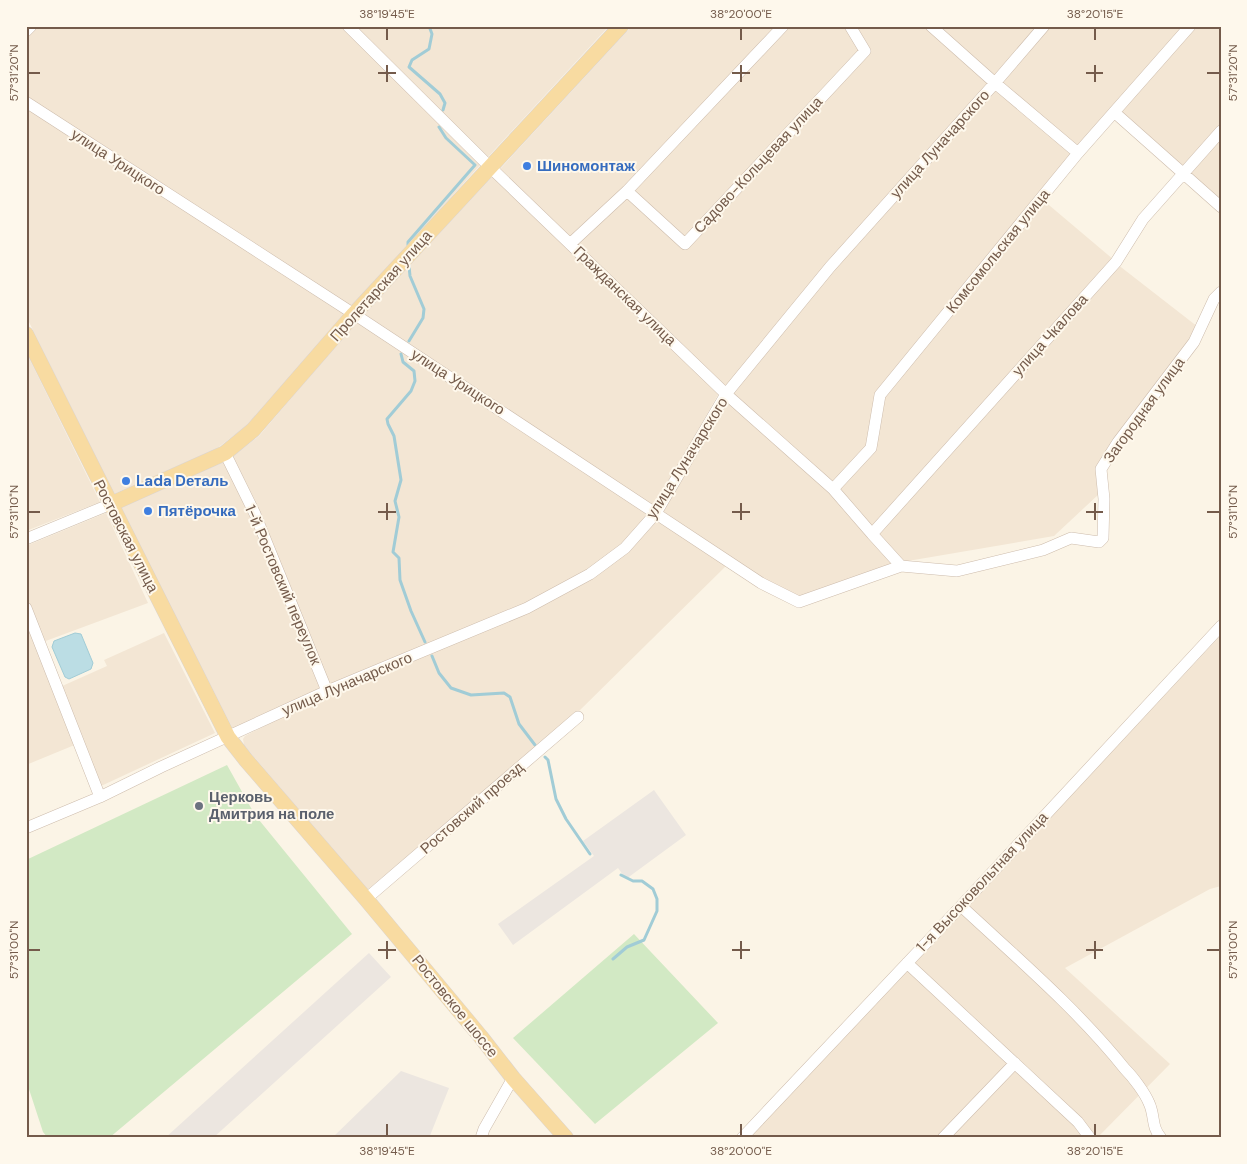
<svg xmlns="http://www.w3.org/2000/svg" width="1247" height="1164" viewBox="0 0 1247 1164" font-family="'DM Sans',sans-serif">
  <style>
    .residential { fill: #f3e6d4 }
    .industrial { fill: #ece6e0 }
    .green { fill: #d2e9c4 }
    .water { fill: #bbdde4; stroke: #a1ccd6 }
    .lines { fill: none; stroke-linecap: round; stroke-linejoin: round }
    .stream { stroke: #a1ccd6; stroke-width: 3 }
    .minor-casing { stroke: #cdbcac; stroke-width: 12 }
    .major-casing { stroke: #dbd4d0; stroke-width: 16 }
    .minor { stroke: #fff; stroke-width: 11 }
    .major { stroke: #f8dba1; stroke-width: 15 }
    .ticks { fill: none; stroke: #745b4b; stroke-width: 2 }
    .shop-dot { fill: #3f7fe0; stroke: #fef8ec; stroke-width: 2 }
    .worship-dot { fill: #6b7280; stroke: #fef8ec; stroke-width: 2 }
    .labels { text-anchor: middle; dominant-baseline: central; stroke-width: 4; stroke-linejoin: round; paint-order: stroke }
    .street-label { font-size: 15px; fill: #745b4b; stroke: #fef8ec }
    .shop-label { font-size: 15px; font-weight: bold; fill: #366cbe; stroke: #fef8ec; text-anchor: start }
    .worship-label { font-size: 15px; font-weight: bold; fill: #5b616d; stroke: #fef8ec; text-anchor: start }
    .neatline { fill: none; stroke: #745b4b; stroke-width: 2 }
    .ticks-label { font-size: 12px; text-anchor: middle; fill: #745b4b }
  </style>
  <rect width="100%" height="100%" fill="#fbf4e6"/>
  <path class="residential" d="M37,26h306l138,138 -130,145 -325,-213v-59z
    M354,26h255l-122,132z
    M632,26h292l66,58 -264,304 -226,-219z
    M936,26h103l-45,52z
    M1048,26h138l-108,122 -78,-65z
    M1194,26h27v100l-38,43 -64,-58z
    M995,88l78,66 -196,240 -9,52 -34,38 -103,-91 101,-123z
    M26,106l320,207 -97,111 -33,25 -102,45 -88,-178z
    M1221,135v68l-34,-30z
    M493,176l226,217 -65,114 -291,-192z
    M1043,200l71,60 -242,270 -35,-41 35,-39 10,-55z
    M1117,264l81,63 -84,114 -15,53 -45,42 -152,26 -26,-29z
    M357,321l292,192 -27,33 -34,25 -63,33 -198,81 -96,-227 28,-22z
    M26,352l74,150 -74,29z
    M727,399l103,92 64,73 -96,33 -35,-16 -101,-69z
    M226,461l26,55 70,172 -89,41 -113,-221z
    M106,513l42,90 -105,39 -17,-44v-52z
    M658,519l69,46 -153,151 -207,174 -123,-145 -1,-6 2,-3 82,-42 202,-83z
    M26,619l51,125 -51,21z
    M164,633l51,100 -114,53 -41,-99 47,-21 -3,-6z
    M1221,635v251l-11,3 -145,79 105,96 -73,74h-3l-180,-174z
    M908,968l104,95 -72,75h-191z
    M1015,1067l71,71h-138z"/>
  <path class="industrial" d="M654,790l32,45 -60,44 -8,-11 -105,77 -15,-21 96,-68 -11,-15z
    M369,953l22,24 -178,161h-48z
    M401,1071l48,17 -20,50h-97z"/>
  <path class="green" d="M227,765l28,50 97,119 -243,204h-61l-5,-6 -17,-52v-220z
    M634,934l84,89 -123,101 -82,-86z"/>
  <path class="water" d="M75,633l6,1 12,29 -2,6 -22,10 -4,-2 -13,-30 2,-6z"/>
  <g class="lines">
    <path class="stream" d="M429,26l3,8 -3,15 -17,11 -3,7 31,27 5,9 -2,7
      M408,245v-3l67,-77 -29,-27 -7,-11
      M409,266l1,10 14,33 -1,9 -14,23
      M401,354l2,8 11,9 1,10 -4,10 -24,28 1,5 6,12 7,44 -6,21 4,16 -6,35 6,6 1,22 11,31 14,31
      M432,656l7,17 12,15 20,7 33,-2 6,4 9,27 16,21
      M545,757l3,3 8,39 10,20 24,35
      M613,959l14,-12 17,-7 13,-29v-12l-4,-10 -11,-8h-9l-12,-6"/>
    <g class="minor-casing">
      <path id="minor" d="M348,26l142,141 236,227 107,95 39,45 29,32
        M931,26l64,57 83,70
        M26,31l5,-5
        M26,102l328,212 407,269 38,19 102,-36 56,5 86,-21 28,-12 28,4 4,-4 1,-39 -3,-30 17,-27 76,-100 20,-43 7,-7
        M1114,112l107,95
        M627,191l58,53 180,-193 -15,-25
        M570,244l57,-53 156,-165
        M225,453l30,61 72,177
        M833,489l38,-41 9,-53 198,-242 112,-127
        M872,534l244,-272 27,-43 78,-88
        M26,539l85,-35
        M26,608l74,189
        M26,828l74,-31 61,-30 166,-76 200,-83 63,-34 35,-26 31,-35 70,-119 104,-127 165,-184 49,-57
        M366,899l212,-182
        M961,906c56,52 116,103 164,163 8,8 20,24 24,34 6,12 2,24 12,35
        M907,963l171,159 12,16
        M481,1138l3,-9 29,-51
        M742,1138l219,-232 260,-280
        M943,1138l72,-75"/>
    </g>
    <g class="major-casing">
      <path id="major" d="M26,334l85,170 117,233 18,23 120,139 115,138 32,41 53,60
        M111,504l114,-51 28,-23 101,-116 267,-288"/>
    </g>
    <use href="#minor" class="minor"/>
    <use href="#major" class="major"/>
  </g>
  <path class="ticks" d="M387,28v12M741,28v12M1095,28v12M387,65v17M741,65v17M1095,65v17M28,73h12M378,73h18M732,73h18M1086,73h17M1207,73h13M387,503v17M741,503v17M1095,503v17M28,512h12M378,512h18M732,512h18M1086,512h17M1207,512h13M387,941v18M741,941v18M1095,941v18M28,950h12M378,950h18M732,950h18M1086,950h17M1207,950h13M387,1124v12M741,1124v12M1095,1124v12"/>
  <g class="shop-dot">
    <circle cx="527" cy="166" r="5"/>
    <circle cx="126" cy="481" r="5"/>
    <circle cx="148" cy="511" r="5"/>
  </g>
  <circle class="worship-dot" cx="199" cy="806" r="5"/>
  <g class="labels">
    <g class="street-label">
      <text transform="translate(940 144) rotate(-48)">улица Луначарского</text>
      <text transform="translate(118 162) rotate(33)">улица Урицкого</text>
      <text transform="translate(758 165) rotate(-47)">Садово-Кольцевая улица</text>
      <text transform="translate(998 251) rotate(-51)">Комсомольская улица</text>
      <text transform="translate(381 286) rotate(-48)">Пролетарская улица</text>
      <text transform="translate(625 296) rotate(44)">Гражданская улица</text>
      <text transform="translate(1050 335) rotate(-48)">улица Чкалова</text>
      <text transform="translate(458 382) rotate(33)">улица Урицкого</text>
      <text transform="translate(1144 410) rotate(-54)">Загородная улица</text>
      <text transform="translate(687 458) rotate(-58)">улица Луначарского</text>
      <text transform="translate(126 536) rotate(63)">Ростовская улица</text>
      <text transform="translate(283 585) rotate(67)">1-й Ростовский переулок</text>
      <text transform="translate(347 684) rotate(-23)">улица Луначарского</text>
      <text transform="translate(472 808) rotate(-41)">Ростовский проезд</text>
      <text transform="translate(982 882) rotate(-47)">1-я Высоковольтная улица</text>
      <text transform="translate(455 1006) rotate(51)">Ростовское шоссе</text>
    </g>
    <g class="shop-label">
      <text x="537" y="166">Шиномонтаж</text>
      <text x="136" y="481">Lada Dеталь</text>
      <text x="158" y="511">Пятёрочка</text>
    </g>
    <g class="worship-label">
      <text x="209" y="797">Церковь<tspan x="209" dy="17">Дмитрия на поле</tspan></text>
    </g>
  </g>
  <rect width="1247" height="1164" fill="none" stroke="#fef8ec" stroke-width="55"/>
  <rect x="28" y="28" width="1192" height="1108" class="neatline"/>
  <g class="ticks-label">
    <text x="387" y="18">38°19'45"E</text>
    <text x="741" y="18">38°20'00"E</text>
    <text x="1095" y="18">38°20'15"E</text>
    <text transform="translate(14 73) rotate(-90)" y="4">57°31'20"N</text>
    <text transform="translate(1233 73) rotate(-90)" y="4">57°31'20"N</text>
    <text transform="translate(14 512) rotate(-90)" y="4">57°31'10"N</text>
    <text transform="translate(1233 512) rotate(-90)" y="4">57°31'10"N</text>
    <text transform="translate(14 950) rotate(-90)" y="4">57°31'00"N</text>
    <text transform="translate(1233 950) rotate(-90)" y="4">57°31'00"N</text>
    <text x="387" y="1155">38°19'45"E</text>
    <text x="741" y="1155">38°20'00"E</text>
    <text x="1095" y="1155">38°20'15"E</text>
  </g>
</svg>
